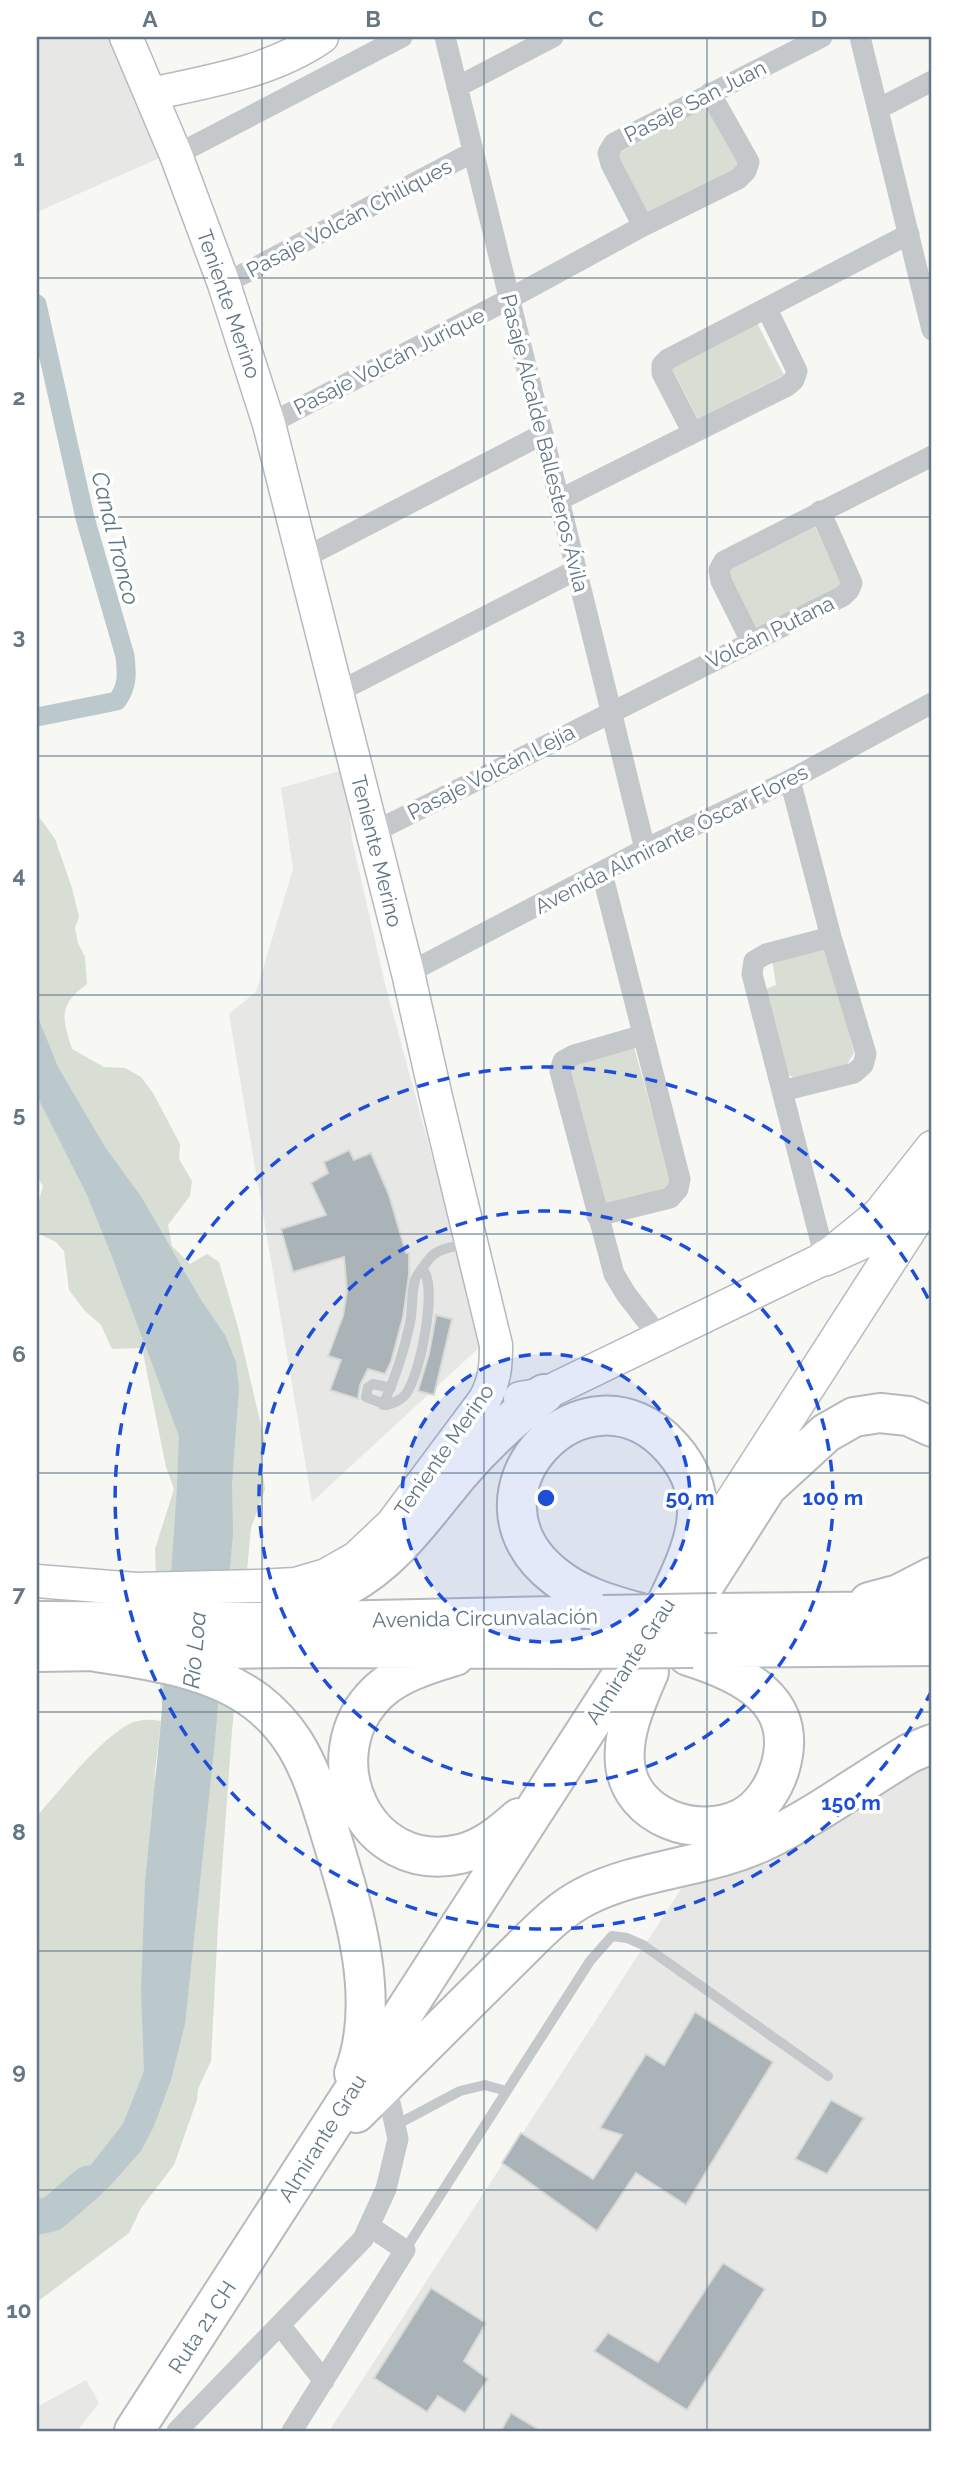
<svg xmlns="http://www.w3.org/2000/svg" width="969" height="2468" viewBox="0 0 969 2468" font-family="Raleway,sans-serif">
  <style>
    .built { fill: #e7e8e6 }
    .green { fill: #d8ded4 }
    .water { fill: #bbc8cc }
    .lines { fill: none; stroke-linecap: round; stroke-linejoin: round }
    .canal { stroke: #bbc8cc; stroke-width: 19 }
    .river { stroke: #bbc8cc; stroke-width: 35 }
    .building { fill: #aab3b8; stroke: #d8d8d5; stroke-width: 2 }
    .secondary-casing { stroke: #b4babe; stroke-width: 35 }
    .primary-casing { stroke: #b7bbbf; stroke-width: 38 }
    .highway-casing { stroke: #b6babd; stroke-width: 42 }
    .lane { stroke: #c4c8cb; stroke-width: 10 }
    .street { stroke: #c4c8cb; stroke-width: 21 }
    .secondary { stroke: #fff; stroke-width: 32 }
    .primary { stroke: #fff; stroke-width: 35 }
    .highway { stroke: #fff; stroke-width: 38 }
    .highway-bridge-casing { stroke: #b6babd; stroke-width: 42; stroke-linecap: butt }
    .highway-bridge { stroke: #fff; stroke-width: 38 }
    .grid { fill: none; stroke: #647786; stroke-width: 2; stroke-opacity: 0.55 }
    .ring { fill: none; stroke: #1d4ed8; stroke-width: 3.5; stroke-dasharray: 12 9 }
    .labels { text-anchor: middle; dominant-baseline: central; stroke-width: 7; stroke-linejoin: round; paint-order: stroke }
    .street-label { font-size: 21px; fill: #647786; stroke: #fff }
    .water-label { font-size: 23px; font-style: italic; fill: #5f7982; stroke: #fff }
    .centre { fill: #1d4ed8; stroke: #fff; stroke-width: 3.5 }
    .ring-label { font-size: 21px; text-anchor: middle; font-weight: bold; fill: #1d4ed8; stroke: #fff; stroke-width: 7; stroke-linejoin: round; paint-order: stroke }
    .neatline { fill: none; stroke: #647786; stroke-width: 2.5 }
    .grid-label { font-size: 23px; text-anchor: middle; font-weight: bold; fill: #647786 }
  </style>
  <rect width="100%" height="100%" fill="#f7f7f3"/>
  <path class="built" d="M37,37h79l48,119 -127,56z
    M346,769l6,71 33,144 98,360 -171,158 -83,-488 27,-22 37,-123 -12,-81z
    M923,1769h9v662h-603l356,-548 85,-20z
    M86,2380l13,23 -22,28h-40v-24z"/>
  <path class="green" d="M709,106l32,62 -94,49 -32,-62z
    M757,323l27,52 -86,44 -27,-52z
    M815,527l30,63 -88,42 -30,-62z
    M37,739v75l18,25 17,49 7,29 -4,11 3,15 7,14 2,27c-29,21 -25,33 -15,65l32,18 21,1 16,9 12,16 27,51 -1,15 13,22 -2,15 -22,29 4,21 18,18 17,-10 12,8 19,65 27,115 -4,20 4,27 -14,39 -19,203 -14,193 -7,137 -13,28 -1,11 -23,65 -33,43 -12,25 -92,69v-486c24,-27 61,-75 92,-92 11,-5 20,-5 32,-3l-7,58 12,-34 -6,-59 -5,-137 19,-60 -8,-22 -24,-119 -30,1 -11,-24 -17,-15 -15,-20 -5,-39 -8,-9 -19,-9v-25l6,-22 -6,-9z
    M824,939l30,114 -11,18 -43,10 -16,-9 -21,-82 13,-5 -5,-32z
    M634,1047l39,142 -68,18 -38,-141z"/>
  <path class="water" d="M37,1015l21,52 47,80 37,51 59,102 24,35 11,27 3,27 -7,94 1,50 -18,207 -30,284 -14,56 -17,46 -13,25 -33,37 -56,26 71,-90 21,-53 -3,-81 4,-107 16,-162 16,-234 2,-51 -68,-182 -24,-59 -50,-99z"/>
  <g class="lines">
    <path class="canal" d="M37,304l48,214 40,138c2,18 3,30 -8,45l-80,16"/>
    <path class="river" d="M37,2217l15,-3 36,-31"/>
  </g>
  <path class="building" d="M349,1150l5,10 17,-7 18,42 17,58h3v22l-6,42 -12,45 -6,12 -17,-5 -8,16 -2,14 -28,-9 11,-30 -13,-4 15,-40 4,-25 -3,-34 -51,15 -12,-43 45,-14 -15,-32 17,-10 -4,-11z
    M436,1315l16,4 -18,76 -16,-4 11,-37z
    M695,2012l78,50 -87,143 -50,-32 -39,58 -95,-68 19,-30 72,46 29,-44 -22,-7 46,-74 18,11z
    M831,2100l33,18 -37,56 -32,-15z
    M723,2263l42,26 -78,121 -93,-59 14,-18 50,29z
    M431,2288l55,35 -22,38 24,18 -23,34 -27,-17 -11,16 -53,-34z
    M511,2413l30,18h-40z"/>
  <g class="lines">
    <g class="secondary-casing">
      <path id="secondary" d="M151,94c59,-13 120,-22 171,-57
        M520,1398l24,-4 281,-136 54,-44 53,-67
        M37,1581l99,8 123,-3 36,-2 31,-9 30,-17 36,-34 93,-125c10,-19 11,-33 11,-54l-60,-248 -28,-124 -139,-549 -45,-140 -48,-129 -50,-118"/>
    </g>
    <g class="primary-casing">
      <path id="primary" d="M825,1258l42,-19 47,-33
        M689,1570l243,-377"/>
    </g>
    <g class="highway-casing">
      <path id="highway" d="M869,1602l30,-8 33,-17
        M279,1610c22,-7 46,-12 66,-23 49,-26 79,-71 113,-112 26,-30 54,-57 86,-81
        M717,1613l215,-2
        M37,1621l246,1 320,-7
        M678,1626l89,-139 59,-54 28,-16 26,-4 28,3 24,11
        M693,1648l239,-2
        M37,1652l251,-4 293,1
        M96,1652c54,8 116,16 161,50 14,11 26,24 36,39 19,29 29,65 39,98 22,72 50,161 22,234
        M455,1656c-26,8 -57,17 -77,36 -67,64 -13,184 82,162 23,-5 42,-21 59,-36
        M649,1672c-12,29 -27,59 -24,92 6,54 73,76 117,54 19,-10 32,-30 38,-50 20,-68 -38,-95 -92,-112
        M356,2113l168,-167c19,-19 38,-38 62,-50 56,-28 121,-28 178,-55 51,-24 97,-59 146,-88l22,-9
        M134,2431l529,-820c26,-56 57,-109 9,-163 -86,-97 -223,47 -116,129 25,20 57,28 88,37"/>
    </g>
    <path class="lane" d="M391,1388l-18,-4 -5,3 -2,10 21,8c7,-2 14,-5 19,-11 14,-19 31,-103 18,-123
      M383,1405c12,-26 21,-54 27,-82 3,-14 1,-30 5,-43 1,-4 15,-23 18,-25 10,-8 25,-9 36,-11
      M396,2125l64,-34 25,-6 21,6
      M405,2250l185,-289 22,-25 15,2 16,7 185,131"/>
    <path class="street" d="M445,37l200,812
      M860,37l72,293
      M457,87l96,-50
      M878,109l54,-28
      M176,155l226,-118
      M643,226l-32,-62 -3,-11 6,-10 208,-106
      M224,284l249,-132
      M269,424l240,-125 134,-73 95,-47 8,-8 3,-9 -39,-69
      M693,433l-31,-60v-8l6,-6 241,-125
      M559,500l228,-114 7,-6 3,-9 -30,-62
      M304,558l239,-124
      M751,641l-30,-60 -2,-11 5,-9 208,-105
      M338,692l238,-122
      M372,833l471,-237 6,-6 3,-7 -32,-72
      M408,973l237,-124 145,-69 142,-77
      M643,1035l-69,20 -11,6 -3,10 54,203 12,20 34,44
      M782,1091l72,-18 9,-8 3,-11 -35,-117 -41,-157
      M597,1216l73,-18 8,-9 2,-10 -78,-306
      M825,1258l-73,-284 2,-13 12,-7 65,-17
      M280,2325l44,56
      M177,2431l186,-192 23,-50 12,-50 -12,-55
      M292,2431l113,-181 -36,-24"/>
    <use href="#secondary" class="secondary"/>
    <use href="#primary" class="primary"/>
    <use href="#highway" class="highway"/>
    <g class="highway-bridge-casing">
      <path id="highway-bridge" d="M603,1615l114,-2
        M581,1649l112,-1"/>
    </g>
    <use href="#highway-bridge" class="highway-bridge"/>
  </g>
  <path class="grid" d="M262,37v2394M484,37v2394M707,37v2394M37,278h895M37,517h895M37,756h895M37,995h895M37,1234h895M37,1473h895M37,1712h895M37,1951h895M37,2190h895"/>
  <circle cx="546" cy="1498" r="144" fill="#1d4ed8" fill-opacity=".12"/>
  <g class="ring">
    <circle cx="546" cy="1498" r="144"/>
    <circle cx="546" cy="1498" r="287"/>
    <path d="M932 1690A431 431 0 1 1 932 1306"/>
  </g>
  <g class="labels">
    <g class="street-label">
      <text transform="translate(695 101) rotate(-27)">Pasaje San Juan</text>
      <text transform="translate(349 218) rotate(-28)">Pasaje Volcán Chiliques</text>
      <text transform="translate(229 304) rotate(71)">Teniente Merino</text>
      <text transform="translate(389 361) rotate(-27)">Pasaje Volcán Jurique</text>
      <text transform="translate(545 443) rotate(76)">Pasaje Alcalde Ballesteros Ávila</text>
      <text transform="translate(770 632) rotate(-26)">Volcán Putana</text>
      <text transform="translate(491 772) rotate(-27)">Pasaje Volcán Lejía</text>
      <text transform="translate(671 839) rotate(-27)">Avenida Almirante Óscar Flores</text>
      <text transform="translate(377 851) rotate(76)">Teniente Merino</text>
      <text transform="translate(444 1450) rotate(-55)">Teniente Merino</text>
      <text transform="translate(485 1618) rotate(-1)">Avenida Circunvalación</text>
      <text transform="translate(630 1661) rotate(-57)">Almirante Grau</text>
      <text transform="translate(322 2138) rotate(-58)">Almirante Grau</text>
      <text transform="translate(202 2327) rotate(-57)">Ruta 21 CH</text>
    </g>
    <g class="water-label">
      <text transform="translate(116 538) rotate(76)">Canal Tronco</text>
      <text transform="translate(194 1650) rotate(-85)">Río Loa</text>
    </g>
  </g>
  <circle cx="546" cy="1498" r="10" class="centre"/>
  <g class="ring-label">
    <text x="690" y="1505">50 m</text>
    <text x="833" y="1505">100 m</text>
    <text x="851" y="1810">150 m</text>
  </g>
  <rect width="969" height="2468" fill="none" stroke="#ffffff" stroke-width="77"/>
  <rect x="38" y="38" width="892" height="2392" class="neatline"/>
  <g class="grid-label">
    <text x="150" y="27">A</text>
    <text x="373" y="27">B</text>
    <text x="596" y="27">C</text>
    <text x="819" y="27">D</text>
    <text x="19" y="166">1</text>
    <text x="19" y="405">2</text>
    <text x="19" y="644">3</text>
    <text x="19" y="883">4</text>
    <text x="19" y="1122">5</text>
    <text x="19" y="1362">6</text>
    <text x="19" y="1601">7</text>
    <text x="19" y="1840">8</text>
    <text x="19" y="2079">9</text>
    <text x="19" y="2318">10</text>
  </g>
</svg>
